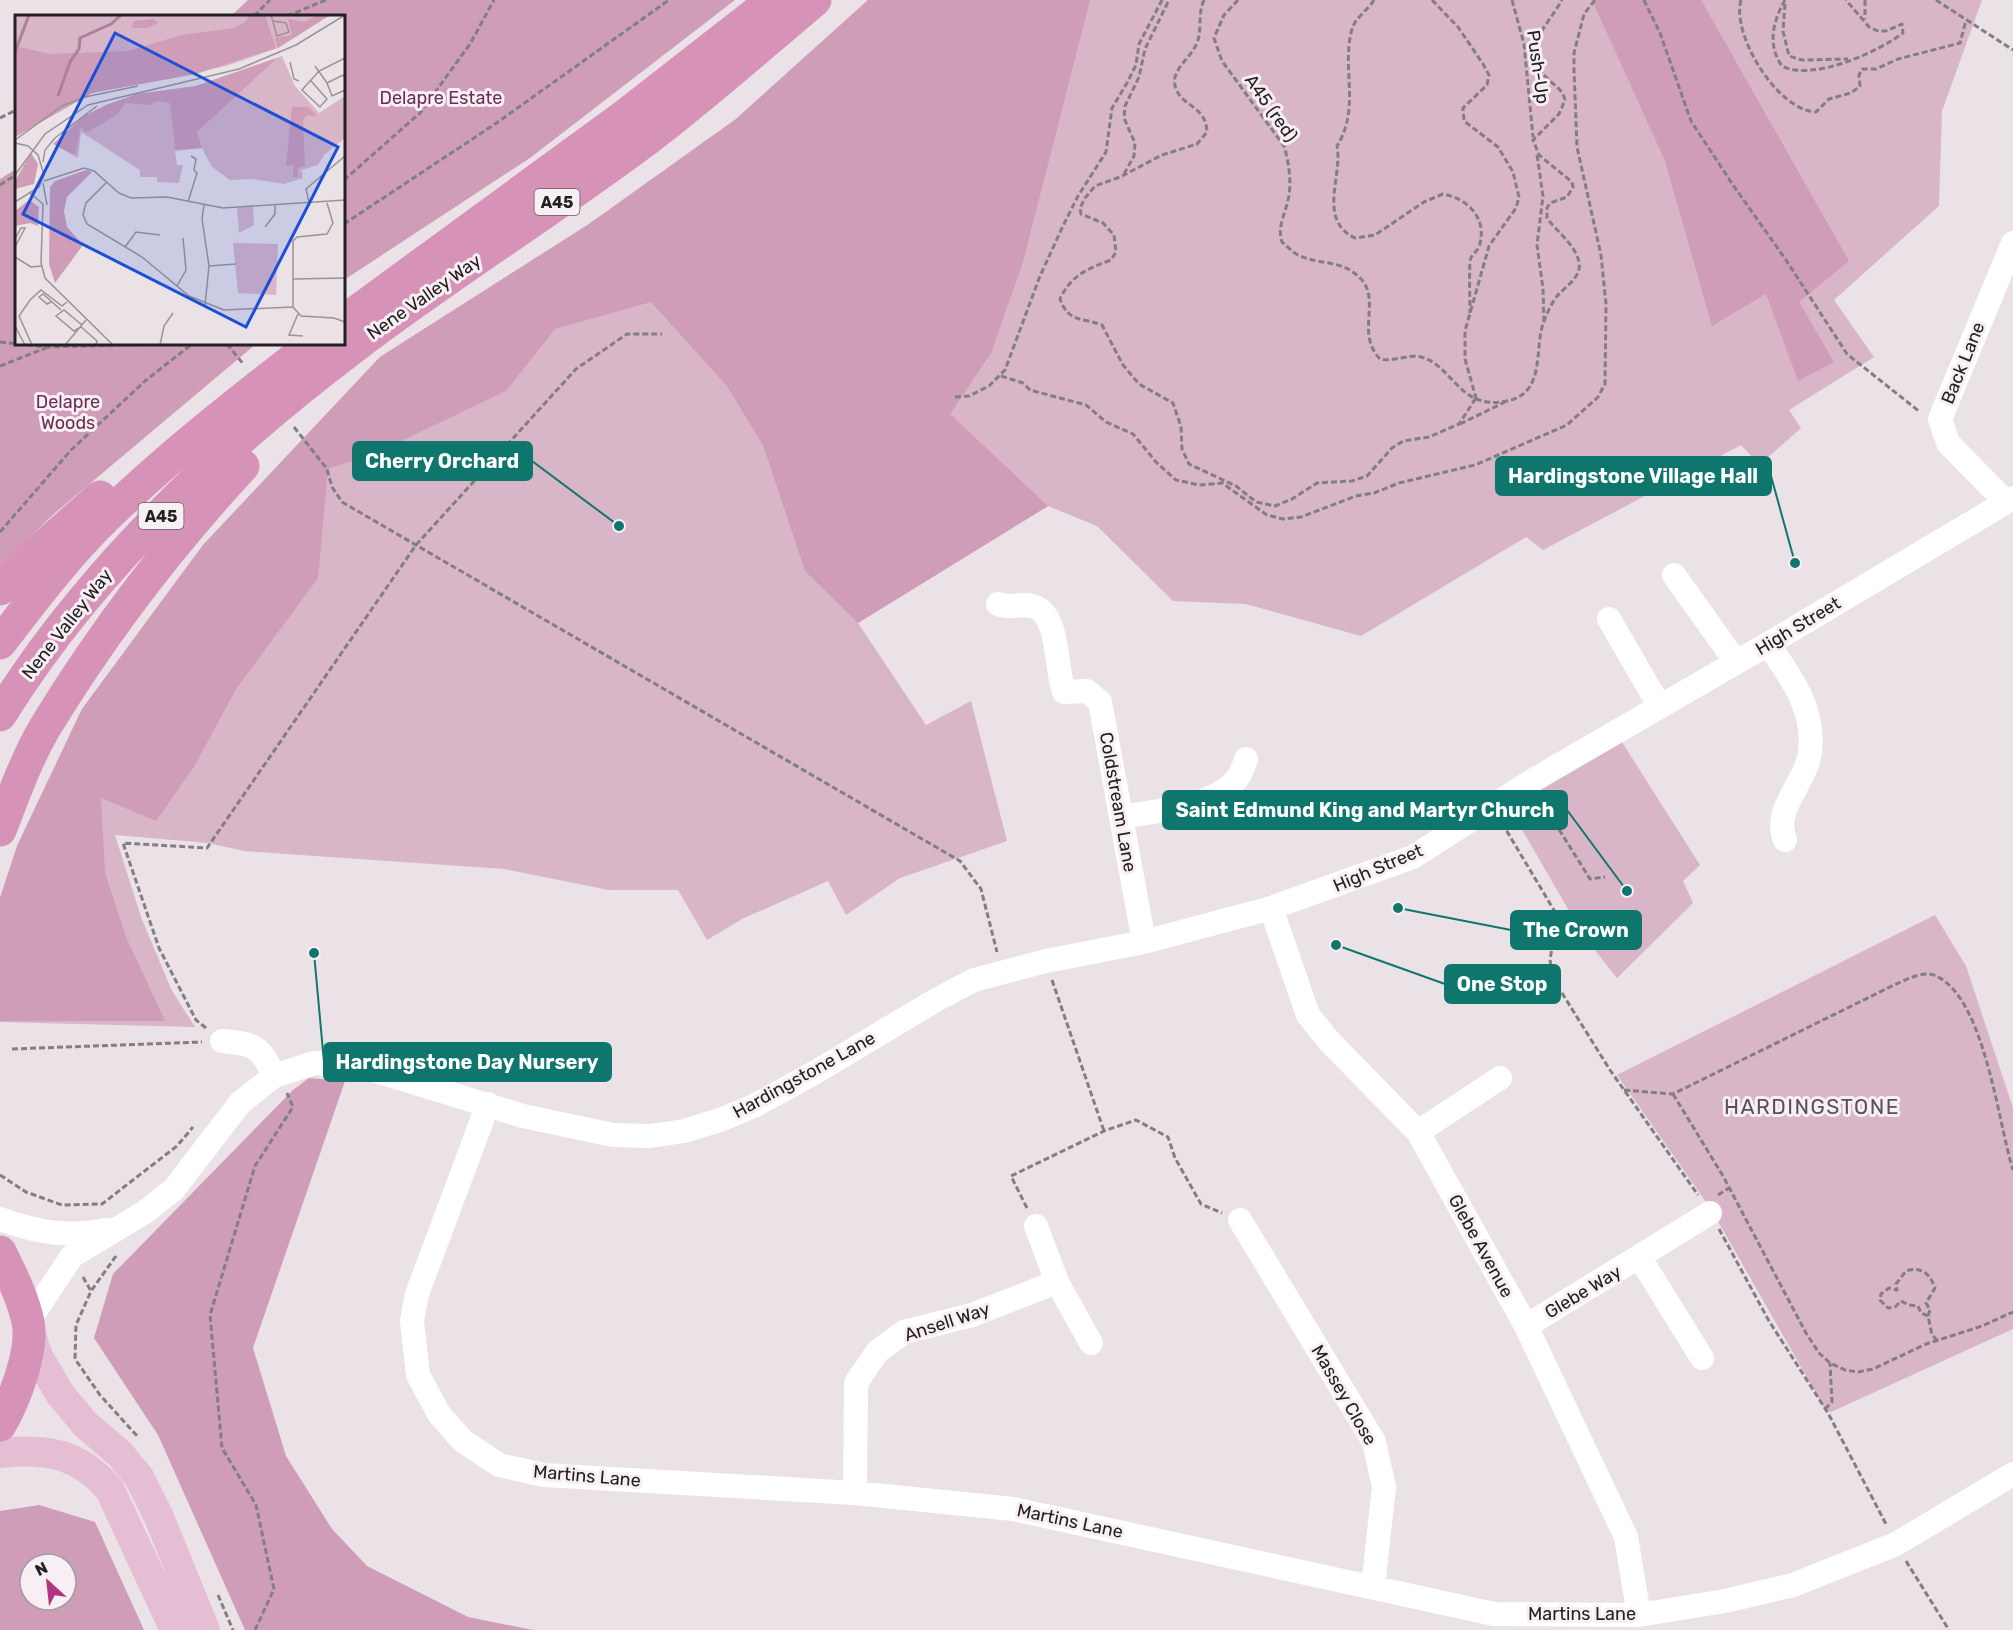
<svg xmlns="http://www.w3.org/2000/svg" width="2013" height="1630" viewBox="0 0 2013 1630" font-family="Rubik,sans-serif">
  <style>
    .green { fill: #d8b5c7 }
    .forest { fill: #cf9db7; fill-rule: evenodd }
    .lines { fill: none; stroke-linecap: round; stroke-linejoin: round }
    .path { stroke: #837e80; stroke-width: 3; stroke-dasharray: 6 3; stroke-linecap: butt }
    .minor { stroke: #fff; stroke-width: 24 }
    .major { stroke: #e6bed4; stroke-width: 30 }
    .highway { stroke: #d692b7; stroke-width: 33 }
    .labels { text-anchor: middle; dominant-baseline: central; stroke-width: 6; stroke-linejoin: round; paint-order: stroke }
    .shield { fill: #f7eff3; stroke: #635e60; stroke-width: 1.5 }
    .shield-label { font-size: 16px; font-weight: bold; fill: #232021 }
    .street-label { font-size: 18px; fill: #232021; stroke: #f7eff3 }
    .park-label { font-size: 18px; fill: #6b2e52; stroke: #f7eff3 }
    .quarter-label { font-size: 21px; letter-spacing: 1.5px; fill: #585155; stroke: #f7eff3 }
    .inset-river { fill: none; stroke: #b08099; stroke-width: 3 }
    .inset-road { fill: none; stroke: #9a9497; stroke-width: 1.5 }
    .view { fill: #1d4ed8; fill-opacity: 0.15; stroke: #1d4ed8; stroke-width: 3 }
    .inset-edge { fill: none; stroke: #232021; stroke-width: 3 }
    .leader { fill: none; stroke: #0f766e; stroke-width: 2 }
    .callout-dot { fill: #0f766e; stroke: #f7eff3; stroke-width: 2 }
    .callout { fill: #0f766e; stroke: #0f766e; stroke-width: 2 }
    .callout-label { font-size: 20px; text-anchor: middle; font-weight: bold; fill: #fff }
  </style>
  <rect width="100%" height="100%" fill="#eae2e6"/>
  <path class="green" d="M868,0h1114l-40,111 -3,95 -105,94 40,57 -85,53 12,18 -37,33 -6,-6 -3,5 -14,-15 -198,105 -17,-13 -165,99 -115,-32 -73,-3 -76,-75 -49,-20 -190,117 68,102 45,-24 36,140 -107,37 -54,37 -18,-34 -86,38 -35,21 -29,-50h-69l-105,-21 -260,-18 -36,-8 -93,-8 26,82 31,74 23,36 -195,-5v-124l17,-52 65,-137 121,-164 177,-188 209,-133 147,-105z
    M1620,739l80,126 -17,16 10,22 -76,75 -34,-43 -74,-128z
    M1935,915l31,51 47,142v221l-182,83 -6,-3 -114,-200 -94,-134z"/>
  <path class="forest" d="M248,0h487l-205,158 -186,122v-264h-113z
    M868,0h222l-67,262 -32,91 -41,61 98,92 -190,117 -53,-52 -42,-126 -37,-60 -75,-83 -96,27 -49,62 -126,60 -52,18 -10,109 -82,111 -42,78 -38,54 -55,-23 4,75 21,64 39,84h-165v-123l17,-52 65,-137 121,-164 177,-188 209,-133 147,-105z
    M1592,0h109l148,261 -50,41 35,60 -36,19 -32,-87 -54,32 -47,-165z
    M16,169v175h240l-201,169 -55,52v-386z
    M309,1078l36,3 -92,267 33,108 46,73 35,37 101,51 65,13h-288l-87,-195 -64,-97 19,-64 180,-184z
    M39,1505l56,17 49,108h-144v-119zM30,1564h36v36h-36z"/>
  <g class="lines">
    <path class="path" d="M1204,0c-7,14 -1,32 -8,45 -7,15 -27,26 -20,44 7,18 30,17 31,43l-10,12 -35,11 -42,22 -25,9 -10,12 -5,10 1,6 22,9 11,12 2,17 -5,8c-22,8 -40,15 -51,39 9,24 21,18 42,26l21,40 16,19 34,19 8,24 1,22 7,15 47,22 20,16 19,4 17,-7 25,-16 35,-2 15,-5 25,-28 11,-7 26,-4 30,-13 17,-26
      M1238,0l-14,15 -10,23 8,23 62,85c5,16 8,38 4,54 -3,15 -11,26 -6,42 6,5 11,11 18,14 21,9 43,4 60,22 22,22 -5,55 20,81 14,3 28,-5 41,-2 33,9 38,54 86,44 39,-8 27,-51 36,-77 3,-9 9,-22 15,-29 8,-9 24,-18 21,-33 -4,-18 -22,-30 -32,-44v-10l3,-5 17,-6 6,-10 -1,-5 -33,-27 -6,-15 26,-26 6,-14c-2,-10 -11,-15 -18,-22 -30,-27 0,-51 15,-78
      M1374,0c-6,10 -19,18 -22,29 -11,40 9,78 -15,117 6,30 -20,74 18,92l20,-3 49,-33 19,-8c26,5 45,25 36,53 -3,6 -9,8 -9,15 -1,17 0,34 0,51
      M1432,0l26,27 25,37 6,11 -2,10 -24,23 1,13 34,26 15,25 6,25 -3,11 -27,38 -24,85v28l11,39
      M1512,0l12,44 9,93
      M1644,0l16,33 31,88 42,64 53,75 61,94 73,58
      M1741,0c-10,35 37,111 75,112l13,-13 22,-6 9,-7 -1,-11 3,-6h14l22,-10 62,-16 6,-23
      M1785,0c-12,21 -18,45 -3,66 30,16 96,-14 121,-33l-1,-9 -16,7h-8l-9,-4 -23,-27
      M1865,0v19
      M1936,0l77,50
      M1785,4l-2,27 6,25 13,4 46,-1
      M254,16l16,-16
      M287,16l39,-16
      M0,118l16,-8
      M1537,155l6,41 -6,49 6,44 1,32
      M1124,174l10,-18 1,-13 -11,-25 1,-12 14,-29 6,-28 24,-49
      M344,180l76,-67 50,-69 24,-44
      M0,185l16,-10
      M344,224l151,-100 174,-124
      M0,342l47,5 116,-3
      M227,344l17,21
      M0,366l46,-18
      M1001,376l22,7 7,7 56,15 20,17 27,12 23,28 20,18 23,5 23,-2 45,32 16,4 18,-2 55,-21 18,-3 25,-10 76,-18 92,-40 31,-28 7,-13 1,-80 -5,-49 -24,-108 -3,-77v-17l10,-39 11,-14
      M955,397l14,-1 20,-10 16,-16 35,-94 23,-50 15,-30 28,-44 6,-44 15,-25 9,-18 3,-21 23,-44
      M1460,424l45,-22
      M294,427l33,42 5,18 10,15 618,359 21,28 16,63
      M0,532l71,-82 74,-69 47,-37
      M1540,799l50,80 15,-2
      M1502,823l56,94 -8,42 2,18 58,93 88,125
      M1052,980l52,151
      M206,1028l-10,-8 -37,-72 -36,-105 84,5 209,-303 160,-176 51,-35h35
      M12,1049l190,-7
      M1624,1090l49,4 223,-110c12,-5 28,-14 40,-8 49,22 62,147 77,194
      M1673,1094l50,82 83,157 13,20 11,10 15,7 13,2 15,-3 53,-25 56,-18 31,-14
      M0,1175l26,17 36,13 40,-1 75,-58 16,-19
      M1718,1195l11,-7
      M1027,1208l-16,-32 93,-45 32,-11 32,17 7,21 26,46 21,9
      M1719,1229l50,92 59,92 59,113
      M116,1256l-25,35 -15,34 -1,34 25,36 38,42
      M83,1277l8,14
      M1928,1316l2,-6 -4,-7 9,-15c-5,-14 -13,-22 -29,-17l-10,13 1,6 -8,-2 -8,6 -1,6 8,8 7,-1 6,-6 8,4 9,1 3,7 7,3 4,19 5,5
      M1825,1409l7,-7 -2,-39
      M1906,1561l43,69
      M218,1595l15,35
      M255,1630l19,-41 -18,-84 -34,-57 -12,-133 45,-149 38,-59 -6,-14"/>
    <path class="minor" d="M2005,501l-57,-58 -8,-24 73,-176
      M1674,575l62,87
      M998,604c13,6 28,-4 41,5 20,13 17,62 25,83l23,-1 13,11 44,240
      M1609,619l51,88
      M1768,644c24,34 50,70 41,114 -7,29 -36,52 -24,82
      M1121,817c33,-6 93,-10 115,-37 5,-5 8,-15 10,-21
      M1271,908l37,107 22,27 88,90 108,194 100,211 13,78
      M222,1041c32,3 38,4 52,35
      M488,1104l-71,190 -5,27 6,54 21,39 24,27 36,24 45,10 311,18 158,16 481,105 145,1 86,-14 68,-16 103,-41 117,-70
      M1418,1132l82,-54
      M0,1219c36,13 68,19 106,11
      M1240,1220l134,222 10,45 -11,100
      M1036,1226l21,56 34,61
      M1640,1258l62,100
      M28,1322l44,-66 73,-44 29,-23 66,-86 34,-27 40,-13 43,2 166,51 90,19 37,1 34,-5 36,-11 34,-14 60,-33 122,-73 38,-20 72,-19 98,-19 127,-34 142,-51 117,-75 238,-138 245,-146
      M1526,1326l184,-113
      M855,1493l1,-110 21,-31 27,-20 68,-17 85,-33"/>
    <path class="major" d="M29,1331l10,27 21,36 25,30 35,30 19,23 19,38 47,115
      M0,1453c46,-5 79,0 110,37l65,140"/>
    <path class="highway" d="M344,321l283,-207 146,-114
      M0,589l24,-25 76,-67
      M0,643c33,-43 67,-88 106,-126 65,-63 136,-118 207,-173
      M0,715c89,-143 221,-268 355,-369 95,-72 196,-135 291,-206 58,-44 113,-93 169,-140
      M0,830c13,-33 26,-70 44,-101 57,-94 124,-182 199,-263
      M0,1252c11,22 23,46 28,70 6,28 -14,79 -28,103"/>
  </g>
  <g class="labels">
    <g class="shield">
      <rect x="534.5" y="189" width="45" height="26" rx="4.5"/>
      <rect x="138.5" y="503" width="45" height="26" rx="4.5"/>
    </g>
    <g class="shield-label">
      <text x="557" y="202">A45</text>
      <text x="161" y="516">A45</text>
    </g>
    <g class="street-label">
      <text transform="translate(1538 67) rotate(82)">Push-Up</text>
      <text transform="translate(1271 108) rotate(55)">A45 (red)</text>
      <text transform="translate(424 297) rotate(-35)">Nene Valley Way</text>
      <text transform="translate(1963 363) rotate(-68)">Back Lane</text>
      <text transform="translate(67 624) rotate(-52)">Nene Valley Way</text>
      <text transform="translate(1798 626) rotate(-31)">High Street</text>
      <text transform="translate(1118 802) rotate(80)">Coldstream Lane</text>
      <text transform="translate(1378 868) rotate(-23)">High Street</text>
      <text transform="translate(804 1075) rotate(-29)">Hardingstone Lane</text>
      <text transform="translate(1481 1246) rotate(61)">Glebe Avenue</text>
      <text transform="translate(1583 1292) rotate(-31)">Glebe Way</text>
      <text transform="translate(947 1322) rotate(-18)">Ansell Way</text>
      <text transform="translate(1344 1395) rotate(60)">Massey Close</text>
      <text transform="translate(587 1476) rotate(5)">Martins Lane</text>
      <text transform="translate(1070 1521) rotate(12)">Martins Lane</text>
      <text x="1582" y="1614">Martins Lane</text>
    </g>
    <g class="park-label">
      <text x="441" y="98">Delapre Estate</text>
      <text x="68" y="402">Delapre<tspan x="68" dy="21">Woods</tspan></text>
    </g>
    <g class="quarter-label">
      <text x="1812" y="1106">HARDINGSTONE</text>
    </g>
  </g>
  <g transform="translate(15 15)">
    <rect width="330" height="330" fill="#eae2e6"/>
    <path d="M0,0h315l-52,33 -52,18 -134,27 -77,44zM267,41l13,30 24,27 26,-17v42l-21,17 -6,10 -17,5 2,8 -19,6 -31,-5 -23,1 -19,-14 -9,-18 -27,3 2,14h6l-4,18 -22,-1v-5h-17v-7l-59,-38 -3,26 -25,-14 53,-39 31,-11 59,-8zM238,191l1,19 -15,8 -2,-25zM218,228l45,1 -2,51 -38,-2z" fill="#d8b5c7"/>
    <path d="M234,0h16l11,33 -80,26 -104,19 -77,44v-91l34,8 79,-3 54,-16 52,-7 12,-6zM303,0h12l-52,33 -3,-10 17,-3 -4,-16 16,3zM139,4l4,4 -11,5h-16l4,-7zM262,43l-80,74 5,16 -27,2 -5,-47 -12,-2 -9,4 -24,-2 -8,12 -24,14 -7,4 -5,-6 -6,28 -22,-11 31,-28 22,-11 31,-11 59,-8zM277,92h16l9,9 -10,-1 -4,6 2,45 -8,2 1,9h-5l1,-12 -8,1zM16,138l7,11 -4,20 -19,5v-8zM71,155l6,2 -25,25 -3,14 3,16 16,18 -28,38 -6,-19 1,-77 5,-6zM14,185l10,7 -1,19 -8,-3 -15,3v-15z" fill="#cf9db7"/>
    <path class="inset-river" d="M0,37l14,-37M43,81l12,-34 9,-13 1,-11 31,-14 10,-9"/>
    <path class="inset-road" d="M256,0l6,21 12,-4 -3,-9 -13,-2M275,47l4,17 5,2M300,51l12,17 16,-8 2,4M296,66l16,18 -7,8 -18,-17 17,-19 26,-13M312,68l5,13 13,-6M0,125l47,-34 23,-9 53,-11M0,128l13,3 10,9 6,20 -5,12 -24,15M28,147l2,-12 10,-12 42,-32M0,160l30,-41 43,-29 151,-36 57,-24 49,-30M29,166l40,-13 10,3 25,22 12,5 36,-1 56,11 122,-8M28,168l4,22M91,168l-20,20 -3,12 4,9 55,33 47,39 35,14 69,-3M15,178l13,11 -2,59 4,15 68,67M173,187l9,-29 -3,-3 2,-11 -5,-3M294,187l-3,-13 39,-33M312,188l6,20 -6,11 -30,3 -4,4v66l8,9 33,2 11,4M189,190l-2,14 7,47 -4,39M250,212l10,-13v-10M0,224l6,-11h4l-10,19M110,232l11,-15 24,3M0,242l16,10 11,-1M194,251l27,-2M278,264l52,-1M162,271l9,-16 -3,-32M36,287l-4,2 -8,-7 4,-3 18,16M283,299l-9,21 14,1M0,311l10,19M65,311l17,15 -1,4M64,313l-5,3 -18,-15 8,-6 18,15M17,330l-13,-29 11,-16 11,-10 21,16 5,-4M50,330l21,-25M145,330l4,-19 9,-13"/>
    <path class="view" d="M100,18l223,114 -92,180 -223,-113z"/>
    <rect width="330" height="330" class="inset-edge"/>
  </g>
  <path class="leader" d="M619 526L532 461M1795 563L1771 476M1627 891L1567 810M1398 908L1511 930M1336 945L1445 984M314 953L324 1062"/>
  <g class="callout-dot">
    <circle cx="619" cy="526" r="6"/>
    <circle cx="1795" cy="563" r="6"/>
    <circle cx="1627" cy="891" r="6"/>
    <circle cx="1398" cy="908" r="6"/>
    <circle cx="1336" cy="945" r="6"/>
    <circle cx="314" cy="953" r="6"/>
  </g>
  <g class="callout">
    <rect x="353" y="442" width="179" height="38" rx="6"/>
    <rect x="1496" y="457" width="275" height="38" rx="6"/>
    <rect x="1163" y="791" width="404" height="38" rx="6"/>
    <rect x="1511" y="911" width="130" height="38" rx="6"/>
    <rect x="1445" y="965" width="115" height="38" rx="6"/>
    <rect x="324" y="1043" width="287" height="38" rx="6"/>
  </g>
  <g class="callout-label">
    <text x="442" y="468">Cherry Orchard</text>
    <text x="1633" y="483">Hardingstone Village Hall</text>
    <text x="1365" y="817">Saint Edmund King and Martyr Church</text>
    <text x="1576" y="937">The Crown</text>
    <text x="1502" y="991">One Stop</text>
    <text x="467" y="1069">Hardingstone Day Nursery</text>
  </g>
  <g transform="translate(48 1582) rotate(333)"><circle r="28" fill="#f7eff3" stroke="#a29c9f" stroke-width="1.5"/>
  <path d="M0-4.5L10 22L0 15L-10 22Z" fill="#b13483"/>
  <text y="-9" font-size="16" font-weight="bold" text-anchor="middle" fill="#232021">N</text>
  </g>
</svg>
